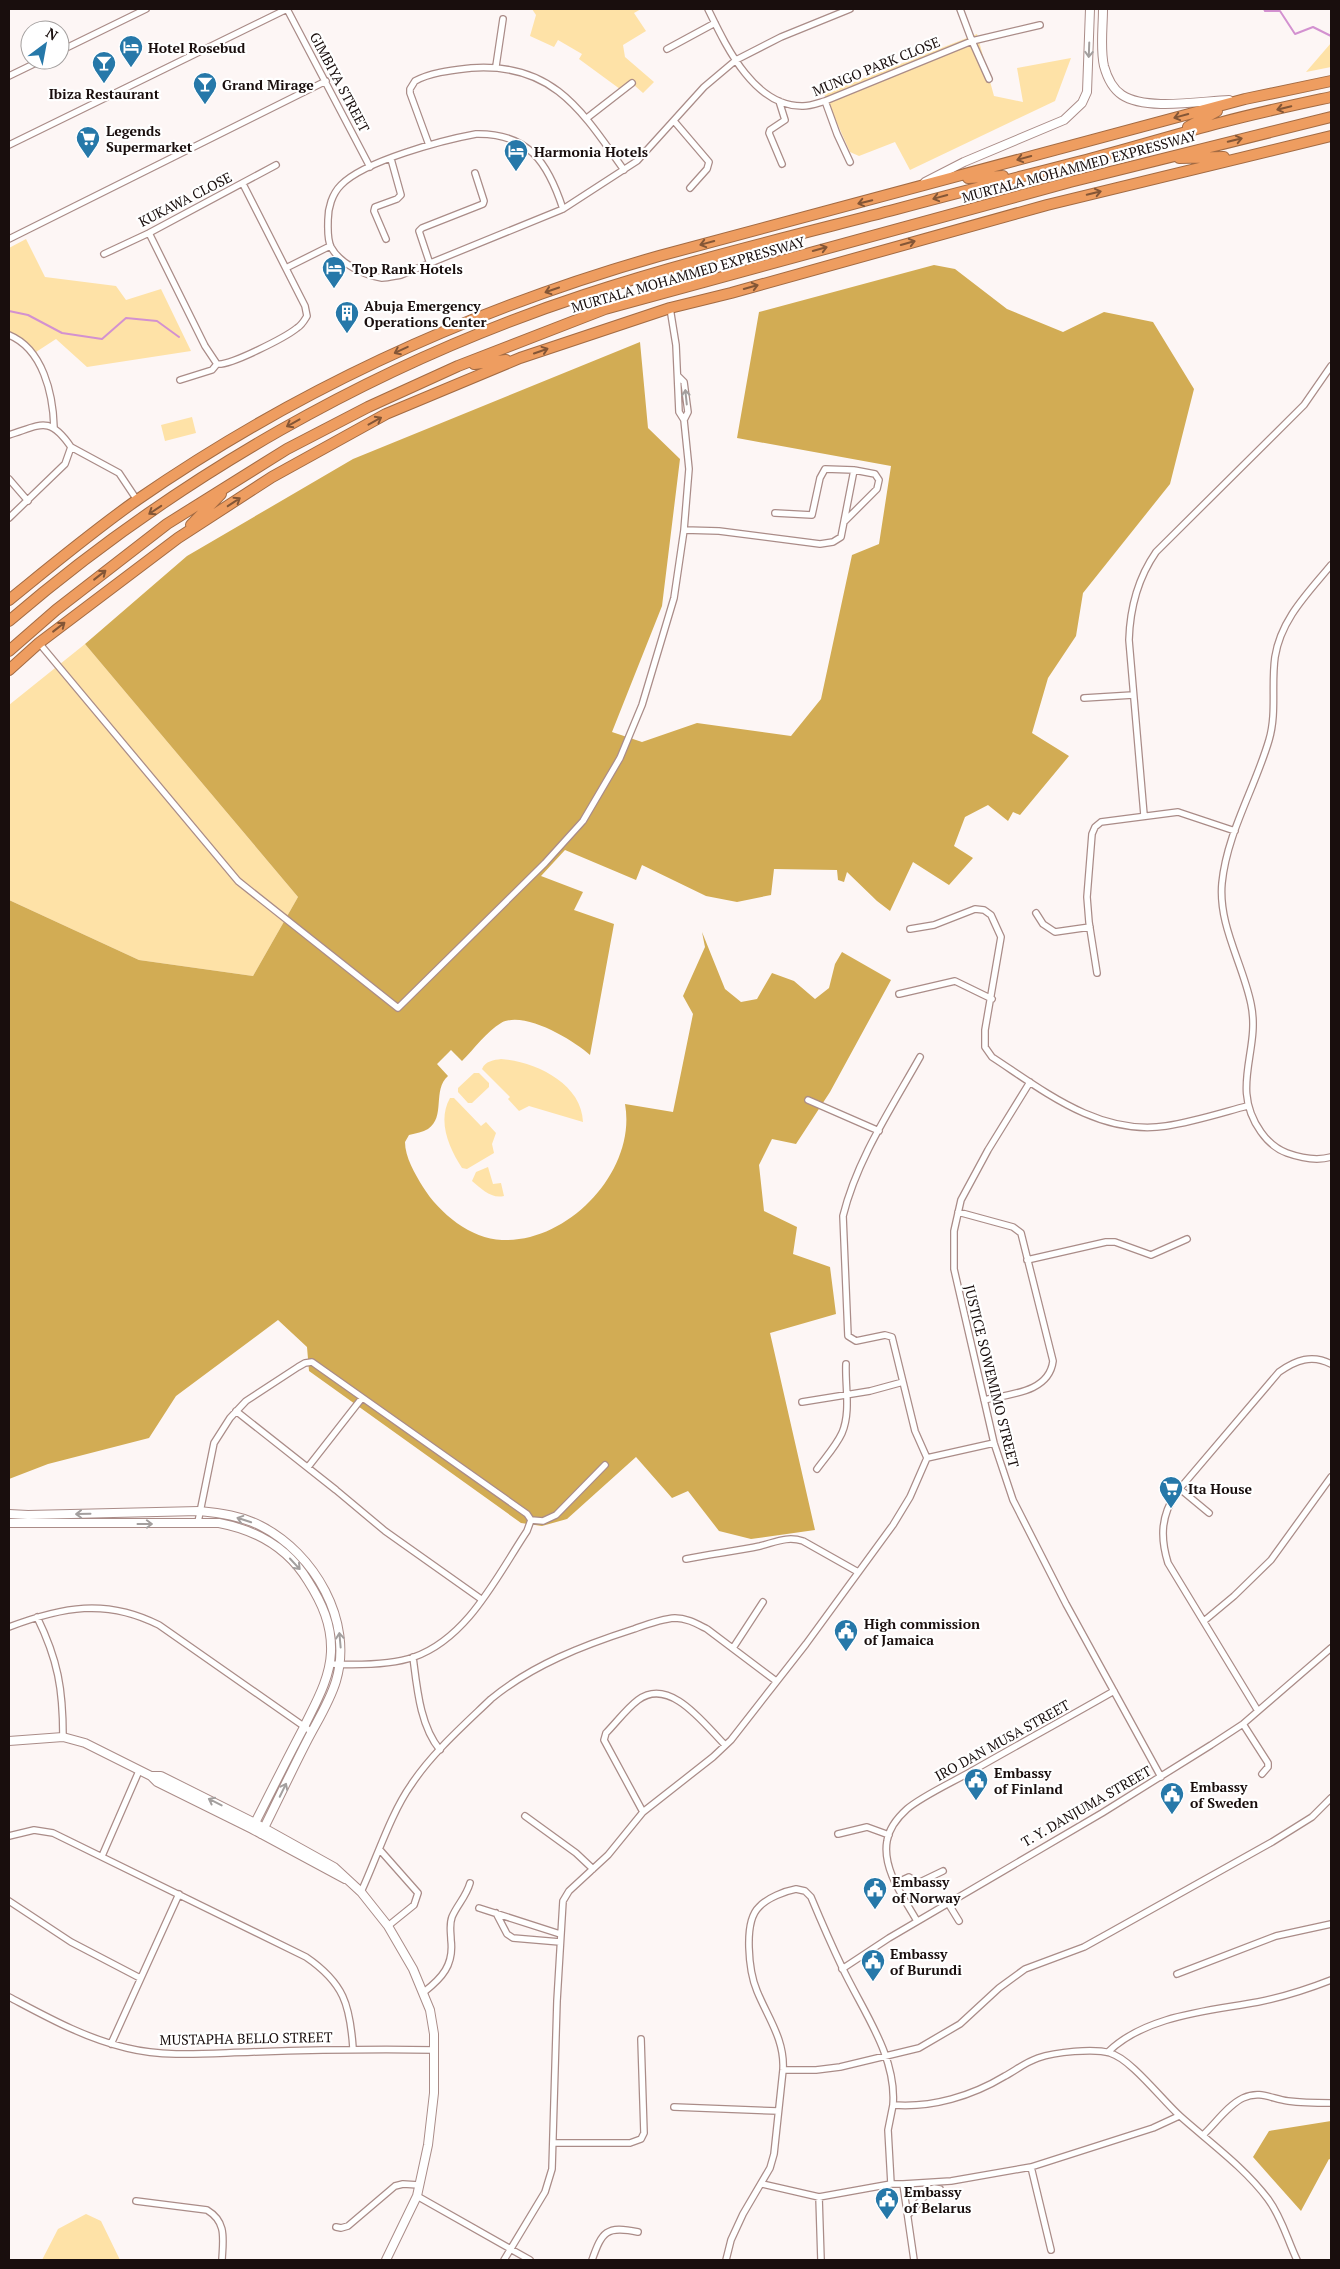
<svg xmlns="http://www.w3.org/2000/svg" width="1340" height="2269" viewBox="0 0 1340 2269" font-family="'PT Serif',serif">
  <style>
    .green { fill: #fee2a7 }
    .forest { fill: #d2ac54 }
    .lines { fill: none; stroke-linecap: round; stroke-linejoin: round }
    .stream { stroke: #d391d0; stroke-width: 2 }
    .street-casing { stroke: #aa8c88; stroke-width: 8 }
    .secondary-casing { stroke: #aa8c88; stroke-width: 10 }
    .highway-casing { stroke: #a36b43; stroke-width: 12 }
    .street { stroke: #fff; stroke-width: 5.5 }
    .secondary { stroke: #fff; stroke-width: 8 }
    .highway { stroke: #ee9d60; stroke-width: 10 }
    .oneway { stroke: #a39f9e }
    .oneway2 { stroke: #845636 }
    .labels { text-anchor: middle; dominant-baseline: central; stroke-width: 4.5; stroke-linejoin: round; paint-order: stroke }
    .poi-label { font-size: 14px; font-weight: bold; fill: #190e0d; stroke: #fff; text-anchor: start }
    .street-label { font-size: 14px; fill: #190e0d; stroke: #fff }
  </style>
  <rect width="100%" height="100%" fill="#fdf6f5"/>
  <path class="green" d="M532,9h109l-7,4 12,18 -23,14 2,12 29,25 -11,11 -9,-8 -10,7 -45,-33 3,-5 -24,-14 -4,7 -24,-11 6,-21z
    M977,34l17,62 29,6 -6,-34 54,-10 -16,43 -145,69 -15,-28 -36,14 -9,-4 -26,-58z
    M1331,43v24l-25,5z
    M26,239l19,38 71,9 10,14 35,-11 30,62 -104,16 -31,-28 -20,13 -13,-12 -14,-8v-84z
    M192,417l4,16 -31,8 -4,-16z
    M85,644l213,253 -45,79 -114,-16 -130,-60v-195z
    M501,1059c33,2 81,24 82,63l-54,-16 -10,5 -11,-12 2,-2 -28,-28c3,-8 12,-9 19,-10z
    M474,1073h5l10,10v4l-17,16h-4l-10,-11v-4z
    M450,1098h4l27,28 5,-4 10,11 -4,11 2,9 -27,16 -5,-1c-13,-20 -25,-47 -12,-70z
    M488,1167l5,17 8,-1 3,13c-13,3 -22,-7 -32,-15l4,-9z
    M86,2214l15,7 19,39h-78l16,-31z"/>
  <path class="forest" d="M934,265l21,4 52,40 56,23 41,-20 49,10 41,67 -24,95 -87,109 -7,43 -28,42 -16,55 37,23 -49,59 -7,-3 -5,9 -20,-16 -23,12 -11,29 19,12 -24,27 -36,-23 -23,49 -13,-10 -30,-29 -3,10 -6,-2 -1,-10 -63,-1 -3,26 -34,7 -31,-6 -64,-31 -6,15 -71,-30 -24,26 42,16 -9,18 40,14 -24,131c-17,-15 -66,-45 -89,-32 -14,8 -27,26 -39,38l-11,-11 -14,14 11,12c-16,14 -2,41 -20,53 -5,3 -12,4 -19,6l-4,7c0,15 10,32 18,45 16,26 48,52 79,53 67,3 135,-70 123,-136l48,8 20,-98 -10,-18 22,-49 -3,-15 23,57 16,13 16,-3 15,-26 22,8 21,18 14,-11 6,-24 7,-12 49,28 -61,112 -34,52 -24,-5 -13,26 5,46 33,16 -4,27 37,13 6,47 -66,19 45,197 -64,9 -32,-8 -31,-40 -16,7 -36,-41 -69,62 -25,7 -21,-3 -212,-152 -2,-24 -29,-27 -102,76 -27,42 -101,26 -39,15v-579l130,60 114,16 45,-79 -213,-253 102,-88 166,-97 287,-117 8,86 32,31 -18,147 -50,126 30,10 55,-19 94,13 30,-37 31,-144 27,-11 12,-78 -154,-28 22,-126z
    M1331,2121v39l-2,-1 -28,52 -48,-54 16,-26z"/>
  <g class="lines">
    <path class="stream" d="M1264,9l1,2h15l15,23 18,-7 18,9
      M9,311l19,4 34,18 40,6 24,-21 31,3 22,16"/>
    <g class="street-casing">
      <path id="street" d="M287,9l83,158
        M708,9c18,37 46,98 95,97 7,0 15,-3 22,-5l147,-60 68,-16
        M960,9l12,32 17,38
        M667,49l48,-26
        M60,51l86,-42
        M496,66l7,-47
        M9,76l33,-16
        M779,101l6,19 -15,10 -1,3 13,31
        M825,101l12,33 13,28
        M587,118l45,-35
        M674,121l35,41 -2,7 -17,19
        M476,134c53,-1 72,29 87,75l-162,66c-6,1 -13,3 -19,3 -18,-3 -42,-14 -51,-31 -4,-8 -3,-18 -3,-27 0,-12 4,-26 13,-35 23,-24 102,-45 135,-51z
        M9,145l278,-136
        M429,145l-19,-52v-4l5,-8c16,-9 39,-11 56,-13 82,-6 111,43 153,102
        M563,209l74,-48 67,-74 32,-27 45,-23 69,-28
        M149,233l56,113 12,18c13,2 69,-27 80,-36 5,-3 7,-7 10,-12l-2,-10 -62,-122
        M9,239l317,-158
        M386,239l-12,-28 1,-4 22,-8 4,-4 -10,-36
        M104,254l45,-21 127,-68
        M430,264l-11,-33 3,-3 61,-24 1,-3 -9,-28
        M286,268l44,-22
        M670,308l6,37 3,67 5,8
        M9,335c34,14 44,59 45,92
        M180,380l32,-10 5,-6
        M9,435c32,-10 40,-20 62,12l-6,17 -56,54
        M71,447l48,26 18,27
        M9,479l19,22
        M775,513l37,2 8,-37 5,-9 29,1 21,4 4,6 -2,9 -32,32
        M684,530l35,1 101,13 13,-2 8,-5 13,-67
        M1331,565c-23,28 -50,54 -56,92 -4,28 2,56 -6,83 -14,48 -42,93 -47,143 -4,42 21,81 29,121 10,47 -22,83 10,128 7,10 15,17 26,21 14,5 30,8 44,4
        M39,643l199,238 160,127 147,-145 38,-42 37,-63 22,-53 32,-107 10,-68 5,-61 -5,-49 4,-8 -4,-30 -6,-6
        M1084,698l49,-3
        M1144,815l-15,-175c1,-32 9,-62 27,-88l148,-147 27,-39
        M1036,913l7,11 12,8 35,-5
        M910,929l24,-4 41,-16 9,1 7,5 10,22 -16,93v17l7,10c52,34 107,79 174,69 27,-4 55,-13 81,-20
        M1097,973l-8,-51 -2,-25 5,-63 3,-7 6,-5 77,-10 57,19
        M899,994l56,-13 37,18
        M920,1057c-28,50 -63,102 -77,159l5,120 8,5 29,-6 7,2 23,94 12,27
        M1030,1082l-42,68 -27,50 -7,31v38l40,174 19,57 53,104 95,173
        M808,1100l71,31
        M958,1212l55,15 8,6 32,128c-4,32 -44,33 -69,39
        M1027,1260l79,-18h9l36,13 36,-16
        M802,1402l68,-11 33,-9
        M236,1411l100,79 49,41 96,68
        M308,1467l54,-69
        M817,1469c8,-11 19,-23 25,-36 9,-21 3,-47 4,-69
        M1180,1489l29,24
        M531,1520l12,1 13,-6 49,-50
        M198,1522l16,-79 16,-25 16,-17 52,-34 7,-4 7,-1 215,152 4,6 -4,11c-30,45 -59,107 -113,126 -23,8 -61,8 -84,7
        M686,1559c25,-5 50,-8 74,-13 16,-4 27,-10 43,-5l55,31
        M37,1617c21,43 26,72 26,120
        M1204,1621l30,-25 37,-36 60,-83
        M9,1627c53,-20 97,-29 150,-2l153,107
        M733,1648l30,-46
        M413,1657c4,31 7,69 27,93
        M1258,1711l-90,-148c-8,-26 -7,-47 8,-70l103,-121c17,-12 33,-18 52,-8
        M1243,1724l25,39v4l-6,7
        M643,1812l-39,-72 2,-7c10,-10 20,-24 32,-33 32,-24 67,25 87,45
        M525,1816l51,37 17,16
        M838,1834l29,-7 22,8
        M9,1836l25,-6 19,3 253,124c38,26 44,48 47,91
        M380,1850l38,43 -4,12 -26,21
        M102,1856l37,-85
        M896,1883l13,-6 9,6 25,-12
        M361,1892c15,-32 30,-79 50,-107 21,-32 53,-60 80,-86 41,-34 93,-54 143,-70 14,-5 27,-10 41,-11 12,0 22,6 32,11l69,52
        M9,1901l62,41 69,36
        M948,1903l11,18
        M479,1908l81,26
        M496,1913l11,21 6,4 47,4
        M917,1921c-13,-23 -35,-52 -30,-80 2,-13 10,-23 20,-32 15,-13 46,-27 65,-38 47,-27 95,-53 142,-80
        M842,1969l47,-31 213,-125 109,-68 32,-21 88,-76
        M1177,1974l99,-38 55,-12
        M424,1992c18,-14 30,-27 27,-52 0,-7 -2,-15 1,-23 5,-12 14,-20 18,-34
        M9,1997c38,20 75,41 118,51 40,10 84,5 125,4 61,-2 121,-3 182,-2
        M111,2044l68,-150
        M1108,2052c38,-37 102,-41 150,-50 25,-5 50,-13 73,-22
        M783,2070h33l24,-3 79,-19 41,-24 39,-36 26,-19 59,-22 27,-15 161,-90 40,-25 19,-19
        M893,2105l-5,25 3,54h12l11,76
        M674,2107l104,4
        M1203,2135c12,-11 25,-30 40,-37 17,-8 29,1 45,3 15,2 29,2 43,2
        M553,2143h77l11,-4 3,-6 -3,-94
        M1031,2167l20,83
        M762,2184l57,13 72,-13
        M903,2184l48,-3 80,-14 122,-39 26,-12
        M417,2196l113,64
        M819,2197l2,63
        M136,2201l71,9c20,12 16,29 15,50
        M908,2215l23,-26 3,-1 6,1
        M336,2227l5,1 7,-2 47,-40 8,-2 16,1
        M504,2260l41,-68 7,-23 5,-168 6,-100 6,-10 39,-36 35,-43 70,-55 18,-17 75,-96 87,-119 17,-28 17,-39 67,-15
        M592,2260c10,-28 14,-35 46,-28
        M726,2260l5,-20 12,-26 27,-46 4,-14 9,-84c2,-30 -15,-52 -26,-79 -8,-19 -14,-69 2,-84 8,-9 26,-16 37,-18l9,2 6,6c10,24 20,47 31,70 20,43 55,89 51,138 39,3 79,-9 112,-29 11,-6 21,-14 33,-18 17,-6 56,-10 72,-5 21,6 52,47 70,63 29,26 64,51 88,83 14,19 19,40 29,61"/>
    </g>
    <g class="secondary-casing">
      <path id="secondary" d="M1103,9c0,18 -3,40 1,57 3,11 9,23 18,29 24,16 79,6 107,5
        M925,182l39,-20 100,-42 18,-17 5,-11 3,-83
        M9,1514l19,1 171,-4c21,2 43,5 62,15 53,27 93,95 75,155 -6,20 -18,39 -28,58 -16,31 -31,63 -47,95
        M9,1523h210c37,7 69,25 89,58 14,22 24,44 23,71 -1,27 -16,52 -27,75 -18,34 -35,68 -52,102
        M9,1741l54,-4 22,6 66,33h10l94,47 79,44 27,25 27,34 25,43 17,41 4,24v59l-6,52 -11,51 -31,64
        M151,1776l6,6 95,47 93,50"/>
    </g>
    <g class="highway-casing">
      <path id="highway" d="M1188,127l29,-16
        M1179,158l45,-1
        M968,178l35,-2
        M474,364l32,-4
        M191,525l30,-31
        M9,600c42,-34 84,-69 128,-100 159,-110 336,-191 522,-244l586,-157 86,-18
        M9,621c168,-144 365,-257 575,-326 103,-34 209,-59 313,-86 66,-18 131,-34 196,-51 42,-11 84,-24 126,-35 37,-10 75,-18 112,-26
        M9,651l47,-41 111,-86 120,-75 81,-42 90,-41 147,-57 465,-127 261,-65
        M9,670l30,-27 139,-105 94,-61 114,-63 134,-56 150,-50 61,-15 316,-88 284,-69"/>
    </g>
    <use href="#street" class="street"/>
    <use href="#secondary" class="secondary"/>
    <use href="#highway" class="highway"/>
  </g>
  <defs><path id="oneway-shaft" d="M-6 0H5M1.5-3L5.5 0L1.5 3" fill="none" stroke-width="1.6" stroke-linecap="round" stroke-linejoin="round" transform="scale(1.25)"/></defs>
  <g class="oneway">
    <use href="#oneway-shaft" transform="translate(1089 50) rotate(92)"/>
    <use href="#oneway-shaft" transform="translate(686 397) rotate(-96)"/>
    <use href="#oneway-shaft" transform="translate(83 1514) rotate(179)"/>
    <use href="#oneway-shaft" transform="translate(244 1520) rotate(-162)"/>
    <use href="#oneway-shaft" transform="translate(145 1524)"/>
    <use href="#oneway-shaft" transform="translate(295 1564) rotate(47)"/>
    <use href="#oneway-shaft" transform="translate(340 1640) rotate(-95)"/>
    <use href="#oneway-shaft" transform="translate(283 1790) rotate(-64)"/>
    <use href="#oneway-shaft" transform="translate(215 1802) rotate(-153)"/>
  </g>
  <g class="oneway2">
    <use href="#oneway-shaft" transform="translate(1284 108) rotate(167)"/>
    <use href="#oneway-shaft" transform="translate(1181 116) rotate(165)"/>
    <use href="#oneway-shaft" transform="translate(1235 140) rotate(-14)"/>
    <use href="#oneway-shaft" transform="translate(1024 158) rotate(165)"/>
    <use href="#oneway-shaft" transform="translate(1094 193) rotate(-14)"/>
    <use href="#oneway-shaft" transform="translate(940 197) rotate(165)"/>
    <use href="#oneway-shaft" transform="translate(865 202) rotate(166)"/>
    <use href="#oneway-shaft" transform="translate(707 243) rotate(165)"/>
    <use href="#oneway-shaft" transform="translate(908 243) rotate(-16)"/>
    <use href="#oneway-shaft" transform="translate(820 249) rotate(-16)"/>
    <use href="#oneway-shaft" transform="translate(751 287) rotate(-16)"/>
    <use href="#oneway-shaft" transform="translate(552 290) rotate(161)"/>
    <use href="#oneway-shaft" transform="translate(401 350) rotate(155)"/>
    <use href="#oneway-shaft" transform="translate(541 351) rotate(-19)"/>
    <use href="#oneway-shaft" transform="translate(375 421) rotate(-29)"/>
    <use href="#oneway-shaft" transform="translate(293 423) rotate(151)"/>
    <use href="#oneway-shaft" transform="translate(234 502) rotate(-33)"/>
    <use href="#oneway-shaft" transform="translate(155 510) rotate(146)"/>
    <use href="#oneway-shaft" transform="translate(100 575) rotate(-38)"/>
    <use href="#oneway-shaft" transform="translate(59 627) rotate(-38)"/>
  </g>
  <defs>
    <g id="hotel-pin" transform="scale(1.25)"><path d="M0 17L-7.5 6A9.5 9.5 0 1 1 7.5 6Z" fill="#2678a9" stroke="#fff"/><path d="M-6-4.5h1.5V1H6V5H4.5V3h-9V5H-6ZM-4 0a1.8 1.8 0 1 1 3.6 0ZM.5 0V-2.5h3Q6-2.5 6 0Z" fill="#fff"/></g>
    <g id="bar-pin" transform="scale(1.25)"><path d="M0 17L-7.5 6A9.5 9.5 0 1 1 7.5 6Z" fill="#2678a9" stroke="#fff"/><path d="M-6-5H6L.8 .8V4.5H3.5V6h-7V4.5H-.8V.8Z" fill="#fff"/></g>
    <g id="supermarket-pin" transform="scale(1.25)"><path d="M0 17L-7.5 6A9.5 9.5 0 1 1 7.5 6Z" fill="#2678a9" stroke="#fff"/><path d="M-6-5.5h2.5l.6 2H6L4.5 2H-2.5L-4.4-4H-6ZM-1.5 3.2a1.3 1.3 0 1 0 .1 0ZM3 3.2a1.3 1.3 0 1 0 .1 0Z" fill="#fff"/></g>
    <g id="building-pin" transform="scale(1.25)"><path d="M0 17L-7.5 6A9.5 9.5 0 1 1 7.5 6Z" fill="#2678a9" stroke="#fff"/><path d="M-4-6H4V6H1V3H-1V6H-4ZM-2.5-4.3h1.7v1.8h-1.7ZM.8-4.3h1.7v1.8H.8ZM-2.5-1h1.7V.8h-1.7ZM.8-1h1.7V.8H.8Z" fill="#fff"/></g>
    <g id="civic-pin" transform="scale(1.25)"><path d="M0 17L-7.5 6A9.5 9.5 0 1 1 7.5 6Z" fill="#2678a9" stroke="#fff"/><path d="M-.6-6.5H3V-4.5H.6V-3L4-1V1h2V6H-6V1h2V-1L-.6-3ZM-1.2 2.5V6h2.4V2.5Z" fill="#fff"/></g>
  </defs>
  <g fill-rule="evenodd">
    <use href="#hotel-pin" x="131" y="47"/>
    <use href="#bar-pin" x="104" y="63"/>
    <use href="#bar-pin" x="205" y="84"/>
    <use href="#supermarket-pin" x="88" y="138"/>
    <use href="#hotel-pin" x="516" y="151"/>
    <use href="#hotel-pin" x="334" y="268"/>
    <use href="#building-pin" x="347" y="313"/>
    <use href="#supermarket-pin" x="1171" y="1488"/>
    <use href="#civic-pin" x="846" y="1631"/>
    <use href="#civic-pin" x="976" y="1780"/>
    <use href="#civic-pin" x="1172" y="1794"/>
    <use href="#civic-pin" x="875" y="1889"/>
    <use href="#civic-pin" x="873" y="1961"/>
    <use href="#civic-pin" x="887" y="2199"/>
  </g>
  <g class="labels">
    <g class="poi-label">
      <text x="148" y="47">Hotel Rosebud</text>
      <text x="222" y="84">Grand Mirage</text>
      <text x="104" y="93" text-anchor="middle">Ibiza Restaurant</text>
      <text x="106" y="130">Legends<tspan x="106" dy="16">Supermarket</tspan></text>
      <text x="534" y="151">Harmonia Hotels</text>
      <text x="352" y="268">Top Rank Hotels</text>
      <text x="364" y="305">Abuja Emergency<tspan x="364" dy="16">Operations Center</tspan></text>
      <text x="1188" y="1488">Ita House</text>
      <text x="864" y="1623">High commission<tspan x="864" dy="16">of Jamaica</tspan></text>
      <text x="994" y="1772">Embassy<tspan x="994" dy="16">of Finland</tspan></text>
      <text x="1190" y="1786">Embassy<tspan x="1190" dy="16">of Sweden</tspan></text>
      <text x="892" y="1881">Embassy<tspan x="892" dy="16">of Norway</tspan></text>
      <text x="890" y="1953">Embassy<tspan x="890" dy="16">of Burundi</tspan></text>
      <text x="904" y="2191">Embassy<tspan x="904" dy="16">of Belarus</tspan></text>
    </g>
    <g class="street-label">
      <text transform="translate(876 66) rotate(-22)">MUNGO PARK CLOSE</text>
      <text transform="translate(340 82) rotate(62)">GIMBIYA STREET</text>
      <text transform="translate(1079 166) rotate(-15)">MURTALA MOHAMMED EXPRESSWAY</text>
      <text transform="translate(185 199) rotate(-27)">KUKAWA CLOSE</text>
      <text transform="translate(688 274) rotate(-16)">MURTALA MOHAMMED EXPRESSWAY</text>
      <text transform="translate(992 1376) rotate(76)">JUSTICE SOWEMIMO STREET</text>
      <text transform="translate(1002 1740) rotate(-29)">IRO DAN MUSA STREET</text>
      <text transform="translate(1086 1806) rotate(-30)">T. Y. DANJUMA STREET</text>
      <text transform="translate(246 2038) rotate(-1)">MUSTAPHA BELLO STREET</text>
    </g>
  </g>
  <rect width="1340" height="2269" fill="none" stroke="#190e0d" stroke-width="20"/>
  <g transform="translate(45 45) rotate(32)"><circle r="24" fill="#ffffff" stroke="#a39f9e"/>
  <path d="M0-4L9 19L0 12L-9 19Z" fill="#2678a9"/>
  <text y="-8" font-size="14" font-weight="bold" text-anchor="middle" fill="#190e0d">N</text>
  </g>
</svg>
